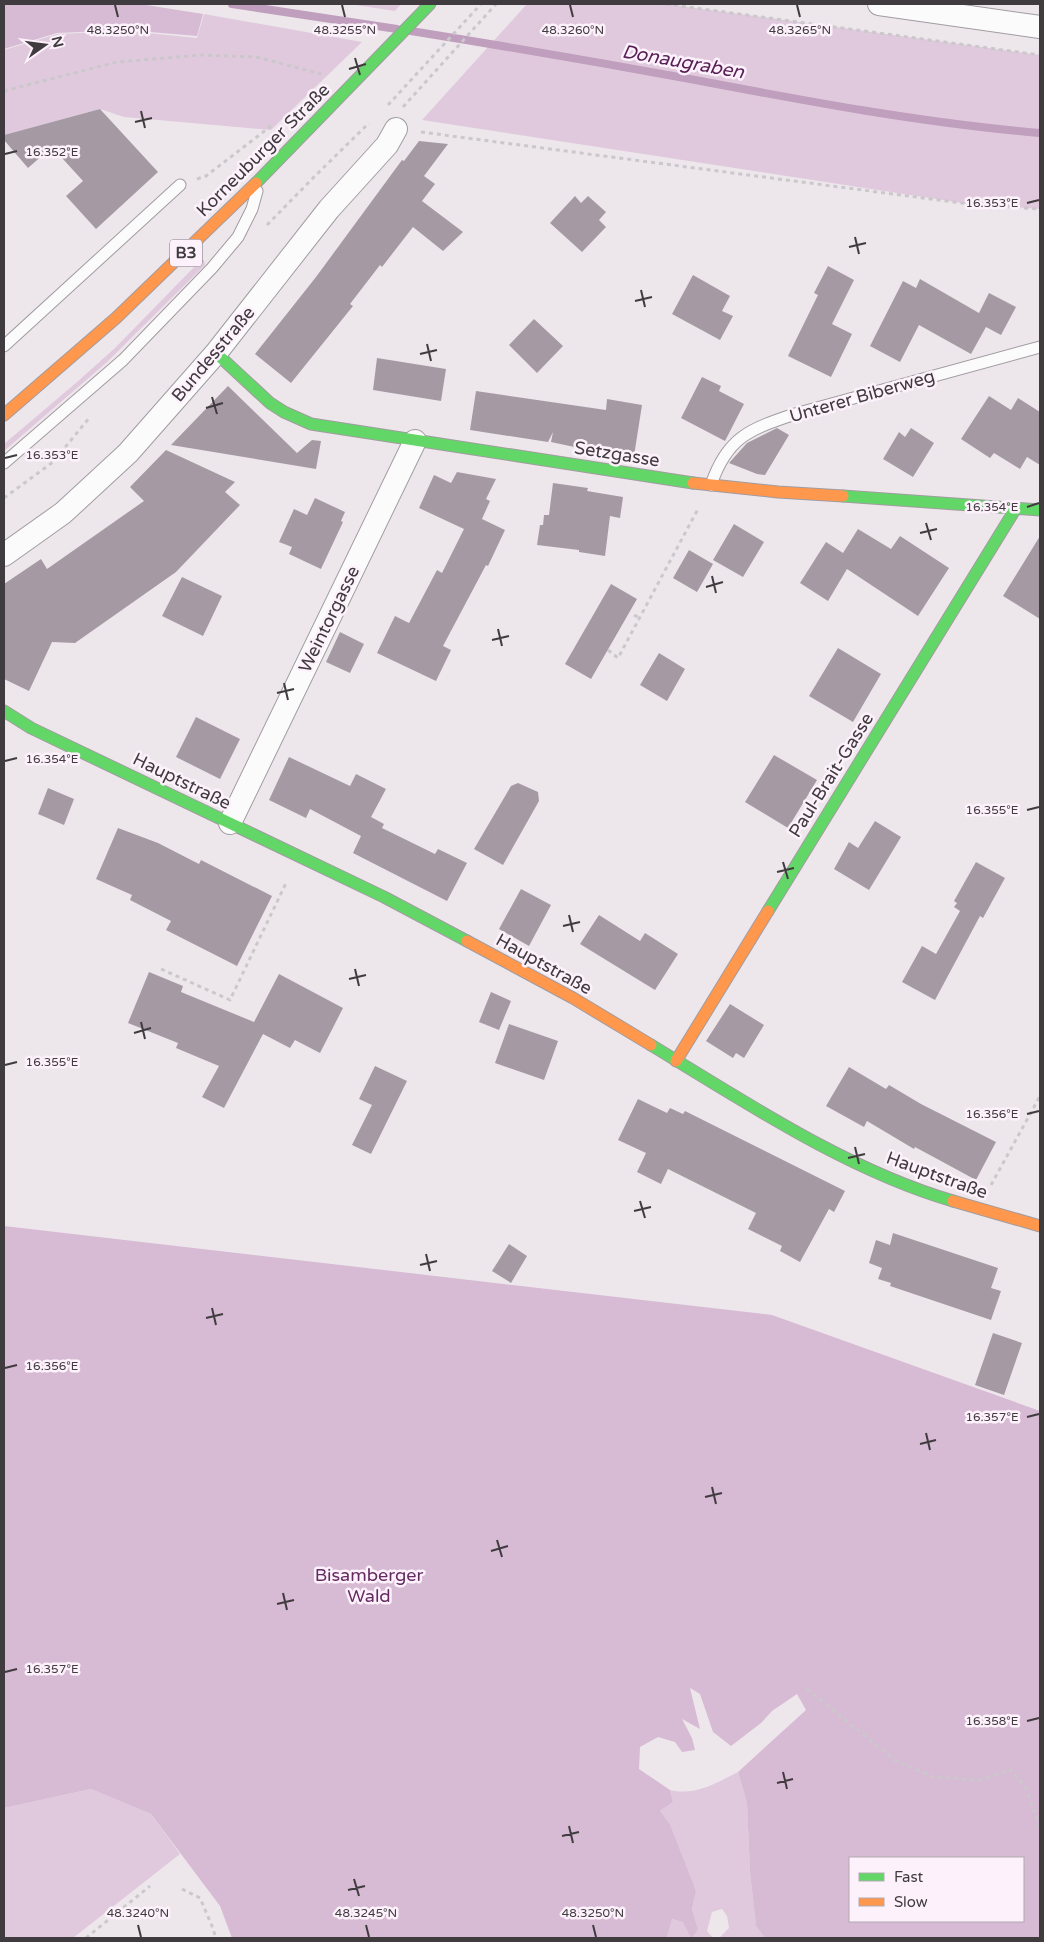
<svg xmlns="http://www.w3.org/2000/svg" width="1044" height="1942" viewBox="0 0 1044 1942" font-family="'Varela Round',sans-serif">
  <style>
    .green { fill: #e0c9dd }
    .forest { fill: #d7bad4; fill-rule: evenodd }
    .lines { fill: none; stroke-linecap: round; stroke-linejoin: round }
    .stream { stroke: #c09ebd; stroke-width: 8 }
    .building { fill: #a59aa4 }
    .lane-casing { stroke: #a19ca0; stroke-width: 13 }
    .street-casing { stroke: #a19ca0; stroke-width: 24 }
    .fast-casing { stroke: #a19ca0; stroke-width: 13 }
    .slow-casing { stroke: #a19ca0; stroke-width: 13 }
    .path { stroke: #cbc8cb; stroke-width: 3; stroke-dasharray: 4 4; stroke-linecap: butt }
    .lane { stroke: #fcfbfc; stroke-width: 11 }
    .street { stroke: #fcfbfc; stroke-width: 22 }
    .fast { stroke: #63d668; stroke-width: 11 }
    .slow { stroke: #ff974d; stroke-width: 11 }
    .ticks { fill: none; stroke: #3f3b3f; stroke-width: 2 }
    .labels { text-anchor: middle; dominant-baseline: central; stroke-width: 5; stroke-linejoin: round; paint-order: stroke }
    .shield { fill: #fdf2fc; stroke: #787278; stroke-width: 1 }
    .shield-label { font-size: 16px; font-weight: bold; fill: #3f3b3f }
    .street-label { font-size: 18px; fill: #3f3b3f; stroke: #fdf2fc }
    .park-label { font-size: 18px; fill: #642b61; stroke: #fdf2fc }
    .water-label { font-size: 19px; font-style: italic; fill: #561e54; stroke: #fdf2fc }
    .ticks-label { font-size: 12px; text-anchor: middle; fill: #3f3b3f; stroke: #fdf2fc; stroke-width: 5; stroke-linejoin: round; paint-order: stroke }
  </style>
  <rect width="100%" height="100%" fill="#ede7ec"/>
  <path class="green" d="M349,4h52l-6,7z
    M527,4h139l374,51v154l-71,-5 -547,-84z
    M204,14l158,28 -91,88 -147,-13 -24,-8 -96,26v-85l53,-16 71,-3 69,7z
    M204,260l1,5 -99,98 -102,88v-7l73,-62 38,-34 85,-87z
    M738,1772l9,31 3,69 6,54 9,12h-48l3,-1 9,-9 -2,-12 -5,-7 -10,3 -5,19 6,7h-46l5,-19 11,3 15,9 -6,-22 4,-18 -36,-80 13,-9 -3,-12c26,6 46,-7 68,-18z
    M91,1789l60,25 29,40 -107,84h-69v-130z"/>
  <path class="forest" d="M4,4h136l63,10 -6,22 -70,-6 -70,3 -53,16z
    M4,1226l768,89 268,96v527h-275l-9,-12 -6,-54 -3,-69 -9,-31 68,-62 -9,-16 -25,17 -11,12 -30,23 -18,-14 -13,-38 -10,-6 10,41 -18,-10 10,19 3,12 -13,2 -7,-10 -17,-5 -18,10 -1,22 31,21 3,12 -13,9 10,14 26,66 -4,18 6,21 -7,8 -8,-16 -11,-3 -5,19h-435l-12,-32 -69,-92 -60,-25 -87,19zM850,1858h173v63h-173z"/>
  <g class="lines">
    <path class="stream" d="M232,4l165,25
      M411,31c93,15 186,31 279,48 116,22 232,44 350,54"/>
  </g>
  <path class="building" d="M100,109l58,63 -62,57 -30,-33 17,-15 -31,-34 -24,21 -24,-28v-5z
    M419,141l29,3 -24,32 11,8 -13,17 41,31 -20,19 -30,-24 -31,40 -2,-2 -30,39 3,2 -62,77 -36,-29 61,-77 86,-117 2,1z
    M575,196l6,7 7,-7 18,16 -7,8 7,7 -24,25 -32,-29z
    M828,266l26,14 -22,44 20,10 -21,43 -43,-21 30,-61 -4,-2z
    M693,275l37,21 -8,15 11,5 -13,24 -48,-26z
    M920,279l59,34 10,-20 27,14 -15,28 -15,-8 -15,27 -52,-29 -19,37 -30,-16 33,-65 13,7z
    M534,319l29,27 -26,27 -28,-28z
    M377,358l69,11 -5,32 -68,-11z
    M702,377l19,9 -2,5 25,13 -19,37 -44,-23z
    M228,386l69,67 15,-13 9,1 -5,28 -145,-24z
    M476,391l130,19 1,-11 35,6 -8,51 -41,-7v2l-42,-9 2,-10 -5,10 -78,-12z
    M989,396l22,14 7,-12 22,14v53l-13,-8 -7,12 -26,-16 -4,5 -29,-19z
    M777,428l12,7 -24,40 -8,-1 -28,-11 18,-20z
    M911,428l23,15 -21,34 -30,-18 16,-27 6,5z
    M166,450l69,32 -10,10 15,13 -64,67 -101,71 -23,-1 -23,49 -25,-12v-95l37,-25 6,10 97,-68 -14,-14z
    M457,472l39,7 -10,20 4,2 -8,18 23,11 -17,36 -2,-1 -43,81 8,4 -15,31 -59,-28 18,-37 14,7 28,-53 5,3 22,-44 -45,-21 15,-33 17,8z
    M553,483l35,5 -1,3 36,6 -3,21 -10,-2 -5,40 -26,-4v-2l-42,-5 3,-20h3l1,-10h5z
    M315,498l30,14 -4,9 2,1 -22,47 -32,-15 3,-7 -13,-5 15,-33 13,6z
    M734,524l30,18 -21,35 -30,-17z
    M858,529l33,20 9,-13 49,32 -31,48 -71,-47 -19,32 -28,-18 26,-41 17,11z
    M1040,536v83l-37,-23z
    M689,550l24,14 -16,28 -24,-14z
    M182,577l40,19 -19,40 -41,-20z
    M611,584l26,15 -46,80 -26,-15z
    M340,632l24,12 -14,29 -24,-11z
    M838,648l43,26 -28,48 -44,-26z
    M659,653l26,16 -18,32 -27,-16z
    M196,717l44,22 -20,40 -44,-22z
    M774,755l43,25 -29,48 -43,-26z
    M289,757l61,29 6,-12 30,15 -15,28 13,7 -2,4 53,26 3,-5 29,14 -20,38 -94,-48 8,-17 -51,-27 -4,9 -37,-18z
    M518,783l20,9 1,9 -36,64 -29,-16 37,-63z
    M48,788l26,11 -10,26 -26,-11z
    M875,821l26,16 -32,53 -35,-21 15,-27 9,6z
    M118,828l40,15 41,21 2,-4 71,36 -35,70 -71,-36 5,-9 -41,-21 2,-5 -36,-16z
    M976,862l29,16 -22,40 -3,-2 -45,84 -33,-18 20,-36 14,8 24,-43 -6,-4 3,-4 -3,-2z
    M521,889l30,16 -22,41 -30,-17z
    M599,915l41,26 5,-8 33,21 -23,36 -75,-46z
    M149,972l34,14 -2,6 73,30 25,-48 64,34 -23,45 -25,-13 -5,8 -27,-14 -39,74 -22,-11 17,-31 -43,-18 2,-5 -50,-20z
    M491,992l20,9 -12,29 -20,-8z
    M730,1004l34,21 -20,33 -8,-5 -3,5 -27,-17z
    M509,1024l49,17 -14,39 -49,-17z
    M375,1066l32,15 -36,73 -19,-9 20,-40 -13,-6z
    M849,1067l37,22 3,-4 32,19 75,38 -20,38 -61,-33 -1,2 -47,-28 -3,6 -38,-21z
    M638,1099l29,14 3,-5 13,6 2,-3 160,80 -11,21 -5,-3 -29,53 -20,-11 2,-5 -34,-17 8,-16 -88,-44 -7,15 -24,-12 9,-19 -28,-13z
    M893,1233l105,35 -7,20 10,3 -10,29 -101,-34 1,-3 -13,-4 4,-11 -13,-5 7,-23 14,5z
    M509,1244l18,12 -16,27 -19,-12z
    M993,1333l29,10 -18,52 -29,-10z"/>
  <g class="lines">
    <g class="lane-casing">
      <path id="lane" d="M4,346l176,-161
        M4,463l119,-103 89,-92 26,-31 14,-28 5,-18
        M711,485c16,-48 39,-56 84,-71l245,-67"/>
    </g>
    <g class="street-casing">
      <path id="street" d="M879,4l161,23
        M4,555l59,-42 65,-60 88,-100 113,-144 58,-64 9,-16
        M230,823l185,-382"/>
    </g>
    <g class="fast-casing">
      <path id="fast" d="M256,183l174,-179
        M216,353l54,50 14,9 27,12 382,59
        M843,496l197,14
        M4,711l27,17 353,169 83,44
        M768,911l248,-403
        M651,1045c94,57 196,125 302,156"/>
    </g>
    <g class="slow-casing">
      <path id="slow" d="M4,415l112,-97 140,-135
        M693,483l85,9 65,4
        M467,941l106,57 78,47
        M676,1061l92,-150
        M953,1201l87,25"/>
    </g>
    <path class="path" d="M666,4l374,51
      M4,91l113,-29 84,-7 55,2 69,18
      M388,105l93,-101
      M403,107l93,-103
      M421,132l548,72 71,5
      M197,179l9,-3 65,-50
      M267,225l48,-49 54,-53
      M4,498l49,-36 37,-45
      M634,615l6,3
      M608,650l10,8 80,-149
      M161,969l69,31 57,-119
      M991,1185l49,-89
      M807,1689l89,72 38,16 45,3 32,-10 15,18 14,39
      M182,1889l18,9 12,28 4,12
      M86,1938l64,-52"/>
    <use href="#lane" class="lane"/>
    <use href="#street" class="street"/>
    <use href="#fast" class="fast"/>
    <use href="#slow" class="slow"/>
  </g>
  <path class="ticks" d="M115,5l3,12M342,5l3,12M570,5l3,12M797,5l3,12M355,58l5,17M349,69l17,-5M141,111l4,17M135,122l17,-4M5,154l12,-3M1027,203l12,-3M855,237l4,17M849,247l17,-4M641,290l4,17M635,301l17,-4M427,344l4,17M420,354l17,-4M212,397l5,17M206,408l17,-5M5,458l12,-3M1027,507l12,-4M926,523l5,17M920,533l17,-4M712,576l4,17M706,587l17,-5M498,629l4,17M492,640l17,-4M284,683l4,17M277,693l17,-4M5,761l12,-3M1027,810l12,-3M783,862l5,17M777,872l17,-4M569,915l4,17M563,926l17,-4M355,969l4,17M349,979l17,-4M141,1022l4,17M134,1033l17,-5M5,1065l12,-3M1027,1114l12,-3M855,1147l4,17M848,1158l17,-4M640,1201l5,17M634,1211l17,-4M426,1254l4,17M420,1265l17,-4M212,1308l4,17M206,1318l17,-4M5,1368l12,-3M1027,1417l12,-3M926,1433l4,17M920,1444l16,-4M712,1487l4,17M705,1497l17,-4M497,1540l5,17M491,1551l17,-5M283,1593l4,17M277,1604l17,-4M5,1672l12,-3M1027,1721l12,-3M783,1772l4,17M777,1783l16,-4M569,1826l4,17M562,1836l17,-4M354,1879l5,17M348,1890l17,-4M138,1925l3,12M366,1925l3,12M593,1925l3,12"/>
  <g class="labels">
    <rect class="shield" x="170" y="239.5" width="32" height="27" rx="4"/>
    <g class="shield-label">
      <text x="186" y="253">B3</text>
    </g>
    <g class="street-label">
      <text transform="translate(263 150) rotate(-45)">Korneuburger Straße</text>
      <text transform="translate(213 354) rotate(-50)">Bundesstraße</text>
      <text transform="translate(862 396) rotate(-16)">Unterer Biberweg</text>
      <text transform="translate(617 454) rotate(9)">Setzgasse</text>
      <text transform="translate(329 619) rotate(-64)">Weintorgasse</text>
      <text transform="translate(831 775) rotate(-58)">Paul-Brait-Gasse</text>
      <text transform="translate(182 781) rotate(26)">Hauptstraße</text>
      <text transform="translate(544 964) rotate(29)">Hauptstraße</text>
      <text transform="translate(937 1175) rotate(20)">Hauptstraße</text>
    </g>
    <g class="park-label">
      <text x="369" y="1575">Bisamberger<tspan x="369" dy="21">Wald</tspan></text>
    </g>
    <g class="water-label">
      <text transform="translate(683 62) rotate(10)">Donaugraben</text>
    </g>
  </g>
  <g class="ticks-label">
    <text x="118" y="34">48.3250°N</text>
    <text x="345" y="34">48.3255°N</text>
    <text x="573" y="34">48.3260°N</text>
    <text x="800" y="34">48.3265°N</text>
    <text x="52" y="156">16.352°E</text>
    <text x="992" y="207">16.353°E</text>
    <text x="52" y="459">16.353°E</text>
    <text x="992" y="511">16.354°E</text>
    <text x="52" y="763">16.354°E</text>
    <text x="992" y="814">16.355°E</text>
    <text x="52" y="1066">16.355°E</text>
    <text x="992" y="1118">16.356°E</text>
    <text x="52" y="1370">16.356°E</text>
    <text x="992" y="1421">16.357°E</text>
    <text x="52" y="1673">16.357°E</text>
    <text x="992" y="1725">16.358°E</text>
    <text x="138" y="1917">48.3240°N</text>
    <text x="366" y="1917">48.3245°N</text>
    <text x="593" y="1917">48.3250°N</text>
  </g>
  <rect width="1044" height="1942" fill="none" stroke="#3f3b3f" stroke-width="10"/>
  <rect x="849" y="1857" width="175" height="65" fill="#fdf2fc" stroke="#b1a9b0"/>
  <rect x="859" y="1873" width="25" height="8" fill="#63d668" stroke="#b1a9b0"/>
  <text x="894" y="1882" font-size="15" fill="#3f3b3f">Fast</text>
  <rect x="859" y="1898" width="25" height="8" fill="#ff974d" stroke="#b1a9b0"/>
  <text x="894" y="1907" font-size="15" fill="#3f3b3f">Slow</text>
  <g transform="translate(45 45) rotate(76)" stroke="#fdf2fc" stroke-width="4" paint-order="stroke">
  <path d="M0-4L9 19L0 12L-9 19Z" fill="#3f3b3f"/>
  <text y="-8" font-size="14" font-weight="bold" text-anchor="middle" fill="#3f3b3f">N</text>
  </g>
</svg>
